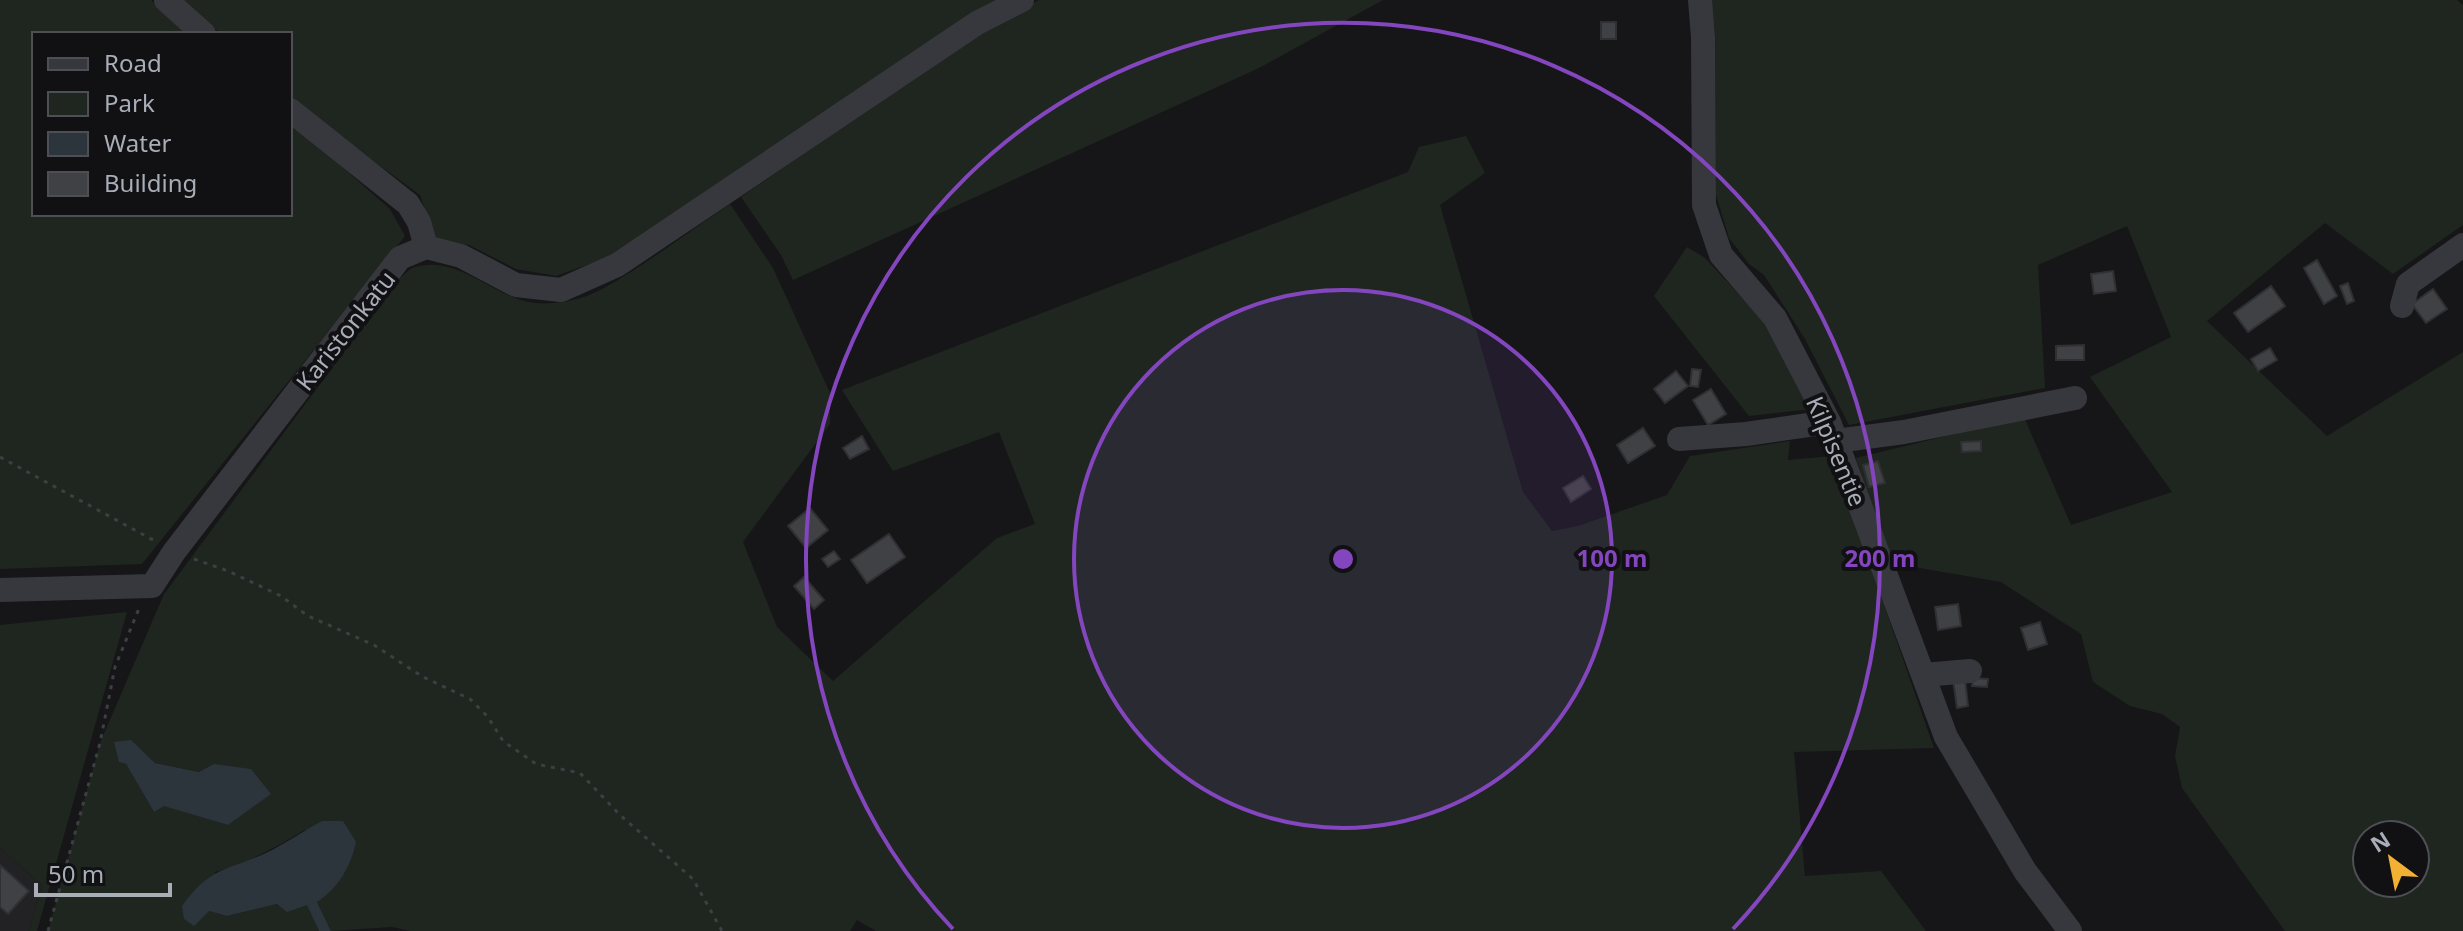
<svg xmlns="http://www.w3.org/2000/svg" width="2463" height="931" viewBox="0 0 2463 931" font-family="'Noto Sans',sans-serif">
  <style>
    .built { fill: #222225 }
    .green { fill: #1e261f; fill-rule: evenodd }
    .water { fill: #2c353c }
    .building { fill: #404145; stroke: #303034; stroke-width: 2 }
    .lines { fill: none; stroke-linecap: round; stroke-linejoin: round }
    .path { stroke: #3d3f44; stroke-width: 3; stroke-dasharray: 4 6; stroke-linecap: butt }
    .minor { stroke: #37383d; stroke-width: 24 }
    .ring { fill: none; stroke: #8446be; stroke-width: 4 }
    .labels { text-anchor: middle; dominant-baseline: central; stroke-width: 8; stroke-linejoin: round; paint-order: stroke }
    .street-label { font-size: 24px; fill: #a8adb8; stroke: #111113 }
    .centre { fill: #8446be; stroke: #111113; stroke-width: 4 }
    .ring-label { font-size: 24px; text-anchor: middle; font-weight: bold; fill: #8446be; stroke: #111113; stroke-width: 8; stroke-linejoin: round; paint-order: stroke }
  </style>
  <rect width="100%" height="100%" fill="#161618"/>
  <path class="built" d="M0,848l42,37 -13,46h-29z"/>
  <path class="green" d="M0,0h151l39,34h-156v180h256v-93l100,88 15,27 -263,328 -142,5z
    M182,0h816l-48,27 -172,120 -174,112 -48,17 -40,-7 -47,-24 -34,-4 -15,-46 -107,-78 -23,-21v-62h-69z
    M1039,0h344l-124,68 -466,212 -12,-25 -40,-58 250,-173z
    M1711,0h746l6,5v220l-70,49 -68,-51 -118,98 120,115 136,-84v579h-178l-103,-143 -7,-32 5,-29 -18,-13 -32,-8 -37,-24 -12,-48 -80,-52 -110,-19 -35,-105 168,-41 47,108 101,-33 -82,-115 81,-40 -44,-111 -89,39 7,123 -196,37 -44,-86 -41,-64 -15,-11 -20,-26 -13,-43 -1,-163zM2367,835h48v48h-48z
    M1466,136l19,37 -45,32 83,287 29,39 26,-5 89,-31 23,-39 100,-15 -2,19 44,-4 102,292 -140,4 11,124 76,-5 45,60h-1050l-19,-11 -7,11h-439l-19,-4 -61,4 -14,-29 -12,-72c-29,17 -57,33 -90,42l-6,39 18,5 50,-12 31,1 11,26h-271l52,-188 64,-149 232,-312c6,-5 12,-13 19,-15 45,-13 79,32 121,36 21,2 48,-4 66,-14 44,-24 86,-57 128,-85l43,64 57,125v31l-87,118 34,85 56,54 164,-143 38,-14 -36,-92 -106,39 -51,-81 566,-218 11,-25zM130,740l25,23 44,9 52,-3 -23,56 -64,-20 -10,7 -28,-48 -7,-2v-7z
    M1687,247l18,11 67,72 39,79 -62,7 -95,-120z
    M127,612l-90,319h-8l13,-46 -42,-37v-223z"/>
  <path class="water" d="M131,740l24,23 44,9 15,-8 37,5 20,25 -43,31 -64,-19 -10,6 -28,-48 -7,-2 -5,-20z
    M322,821h21l13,21c-6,26 -17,45 -39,60l14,29h-12l-12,-26 -20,7 -10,-8 -50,12 -18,-5 -15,15 -10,-7 -2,-13c28,-39 44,-35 84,-53 19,-9 37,-22 56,-32z"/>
  <path class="building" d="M1601,22h15v17h-15z
    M2317,260l20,36 -13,8 -20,-36z
    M2113,271l3,20 -22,3 -3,-20z
    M2348,283l6,18 -7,3 -7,-18z
    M2271,286l14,20 -37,26 -14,-19z
    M2433,289l14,20 -21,14 -14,-19z
    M2084,345v15h-28v-14z
    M2270,348l7,12 -19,11 -7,-12z
    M1692,369l9,1 -3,17 -8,-1z
    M1676,371l12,15 -23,17 -11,-14z
    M1711,389l15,25 -18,11 -15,-25z
    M1643,428l12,18 -27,17 -11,-18z
    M862,436l7,13 -19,10 -7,-11z
    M1981,441v10l-19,1 -1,-10z
    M1878,461l7,22 -16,4 -6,-22z
    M1583,476l8,13 -20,13 -8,-14z
    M810,508l18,22 -22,18 -18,-22z
    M889,534l16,23 -38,26 -16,-23z
    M834,551l6,8 -12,8 -6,-8z
    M804,577l20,23 -10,9 -20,-23z
    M1958,604l3,22 -23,4 -3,-23z
    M2040,622l7,22 -19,6 -7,-22z
    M1973,678l15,1 -1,8 -15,-1z
    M1965,679l3,27 -11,2 -4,-28z
    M0,865l29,26 -21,23 -8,-7z"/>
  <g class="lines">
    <path class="path" d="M0,457l155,84
      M194,559l34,12 53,25 27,20 66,29 49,32 47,22 18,18 15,24 33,23 44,9 40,42 73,64 29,52
      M48,931l52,-188 15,-76 25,-61"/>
    <path class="minor" d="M166,0l38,34
      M1700,0l3,37 1,168 17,50 54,63 54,104 117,315 79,134 45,60
      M290,110l118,94 11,18 7,25
      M2402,306l6,-22 55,-39
      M1679,439l67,-5 83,-12
      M1836,441l68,-9 171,-34
      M0,590l152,-4 22,-34 226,-294 26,-11 35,9 55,29 45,5 56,-25 360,-242 45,-23
      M1923,675l47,-4"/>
  </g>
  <circle cx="1343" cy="559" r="269" fill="#8446be" fill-opacity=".12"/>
  <g class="ring">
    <circle cx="1343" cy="559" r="269"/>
    <path d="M953 929A537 537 0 1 1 1733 929"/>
  </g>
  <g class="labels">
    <g class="street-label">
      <text transform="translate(345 330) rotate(-52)">Karistonkatu</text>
      <text transform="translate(1837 451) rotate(67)">Kilpisentie</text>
    </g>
  </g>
  <circle cx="1343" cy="559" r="12" class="centre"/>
  <g class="ring-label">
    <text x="1612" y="567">100 m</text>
    <text x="1880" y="567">200 m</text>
  </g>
  <rect x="32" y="32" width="260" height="184" fill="#111113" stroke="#4d4f55" stroke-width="2"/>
  <rect x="48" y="58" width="40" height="12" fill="#37383d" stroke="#4d4f55" stroke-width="2"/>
  <text x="104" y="72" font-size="24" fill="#a8adb8">Road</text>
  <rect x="48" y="92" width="40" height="24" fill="#1e261f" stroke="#4d4f55" stroke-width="2"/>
  <text x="104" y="112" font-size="24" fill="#a8adb8">Park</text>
  <rect x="48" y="132" width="40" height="24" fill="#2c353c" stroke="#4d4f55" stroke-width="2"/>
  <text x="104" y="152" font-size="24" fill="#a8adb8">Water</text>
  <rect x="48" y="172" width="40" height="24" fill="#404145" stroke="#4d4f55" stroke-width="2"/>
  <text x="104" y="192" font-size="24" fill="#a8adb8">Building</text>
  <g transform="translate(2391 859) rotate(328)"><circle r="38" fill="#111113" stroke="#4d4f55" stroke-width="2"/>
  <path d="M0-6L14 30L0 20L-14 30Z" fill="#f2b134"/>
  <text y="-12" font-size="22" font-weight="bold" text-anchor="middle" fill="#a8adb8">N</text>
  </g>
  <path d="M36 883v12h134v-12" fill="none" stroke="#a8adb8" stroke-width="4"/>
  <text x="48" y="883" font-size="24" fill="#a8adb8" stroke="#111113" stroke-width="6" paint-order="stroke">50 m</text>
</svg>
